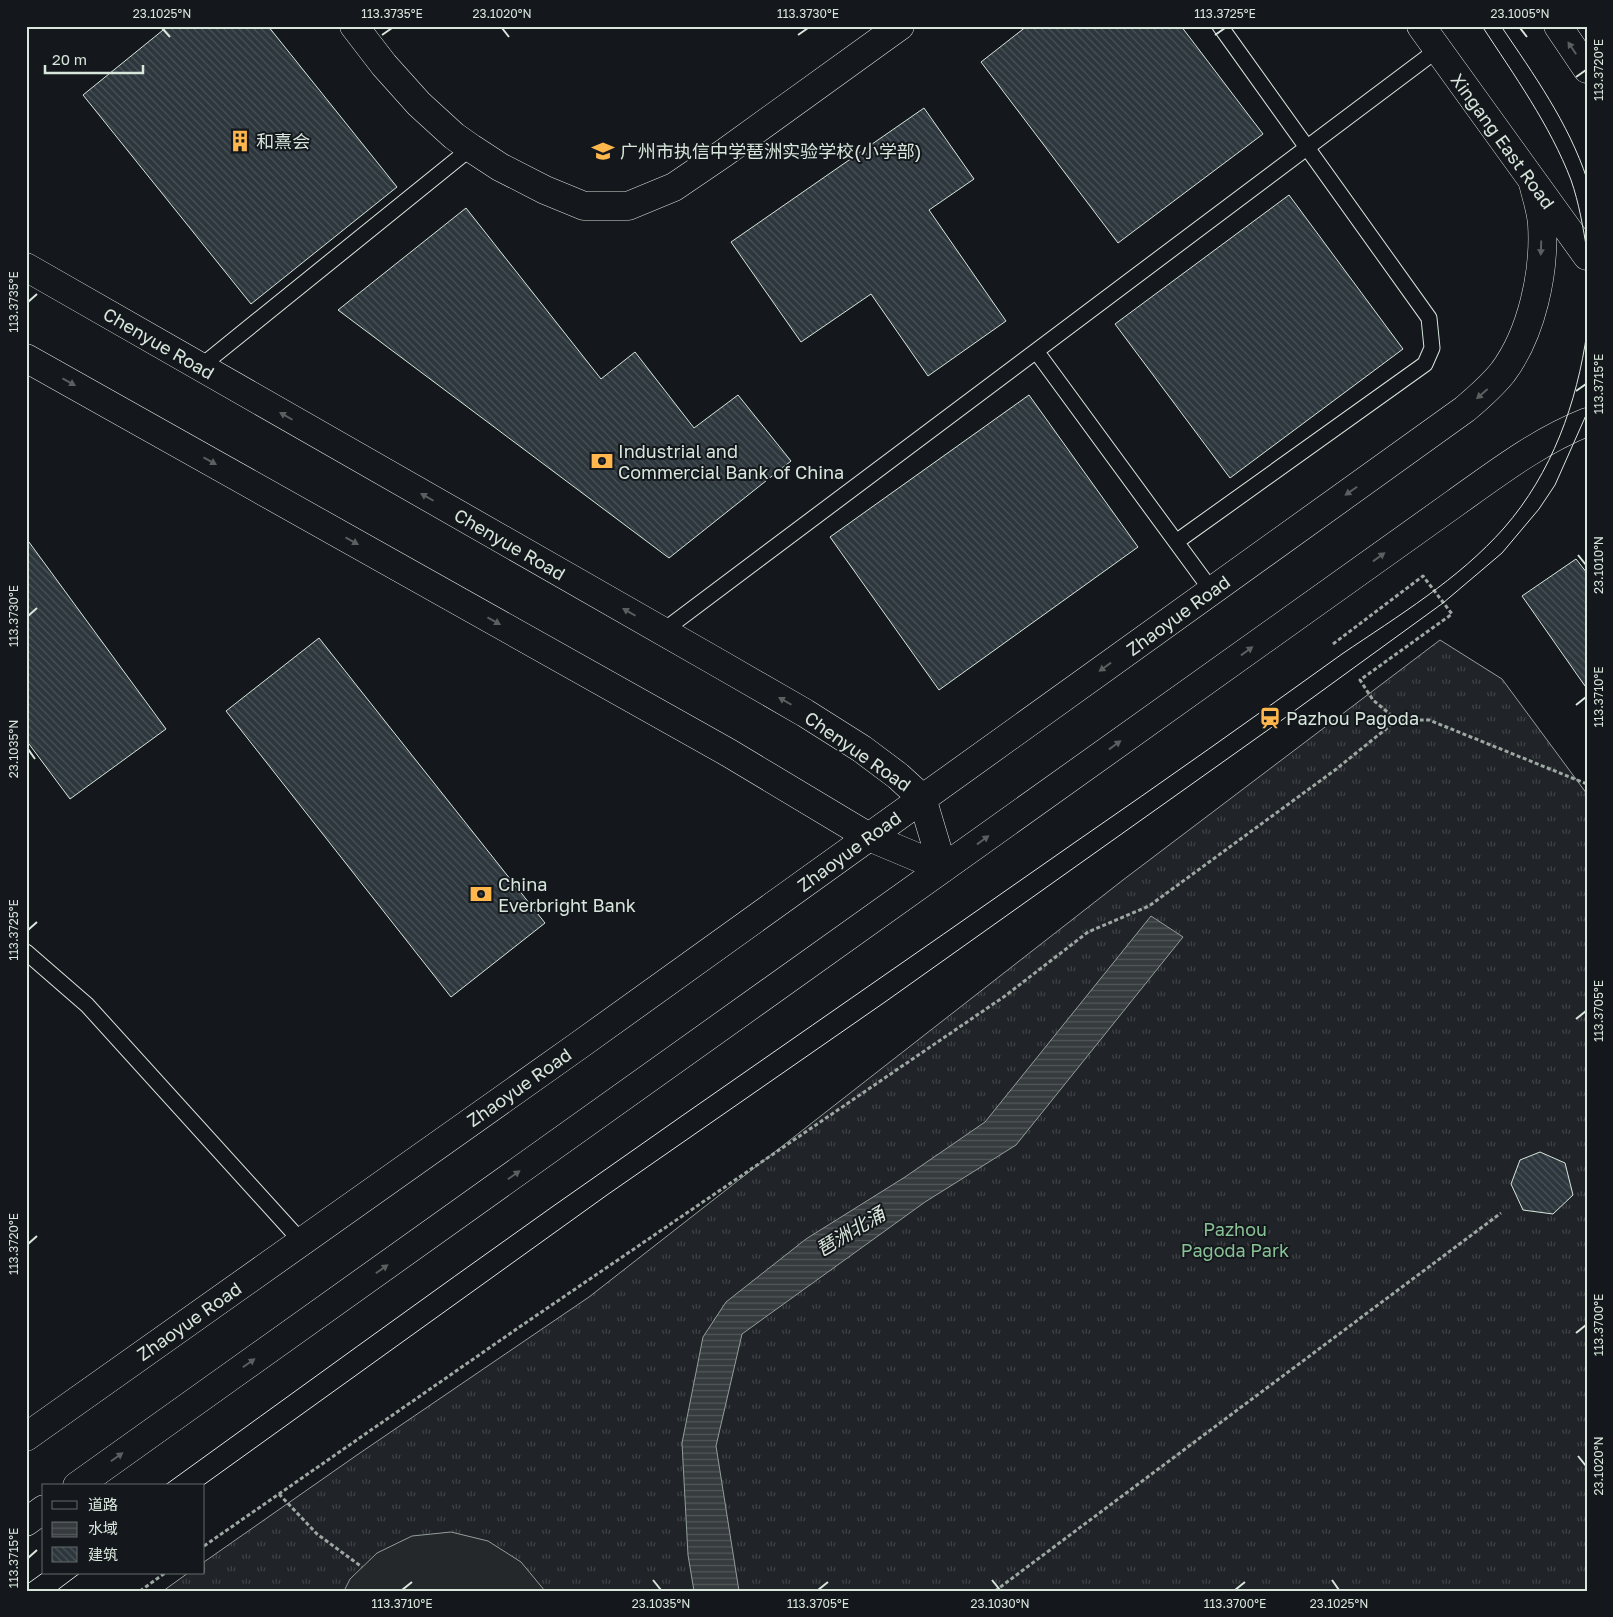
<svg xmlns="http://www.w3.org/2000/svg" width="1613" height="1617" viewBox="0 0 1613 1617" font-family="'Golos Text','Noto Sans SC',sans-serif">
  <style>
    .grass { fill: url(#grass-tufts); stroke: #939e99 }
    .parking { fill: #24282b; stroke: #939e99 }
    .water { fill: url(#water-rules); stroke: #939e99 }
    .building { fill: url(#building-back-hatch); stroke: #d8e6dc }
    .lines { fill: none; stroke-linecap: round; stroke-linejoin: round }
    .service-casing { stroke: #d8e6dc; stroke-width: 17 }
    .minor-casing { stroke: #d8e6dc; stroke-width: 29 }
    .tertiary-casing { stroke: #d8e6dc; stroke-width: 29 }
    .secondary-casing { stroke: #d8e6dc; stroke-width: 29 }
    .primary-casing { stroke: #d8e6dc; stroke-width: 29 }
    .path { stroke: #9da8a2; stroke-width: 3; stroke-dasharray: 4 2.5; stroke-linecap: butt }
    .service { stroke: #14181c; stroke-width: 15 }
    .minor { stroke: #14181c; stroke-width: 28 }
    .tertiary { stroke: #14181c; stroke-width: 28 }
    .secondary { stroke: #14181c; stroke-width: 28 }
    .primary { stroke: #14181c; stroke-width: 28 }
    .tram { stroke: #d8e6dc; stroke-width: 1 }
    .oneway { fill: #59605f }
    .ticks { fill: none; stroke: #d8e6dc; stroke-width: 2 }
    .labels { text-anchor: middle; dominant-baseline: central; stroke-width: 4; stroke-linejoin: round; paint-order: stroke }
    .poi-label { font-size: 18px; fill: #d8e6dc; stroke: #14181c; text-anchor: start }
    .street-label { font-size: 18px; fill: #d8e6dc; stroke: #14181c }
    .park-label { font-size: 18px; fill: #8ac095; stroke: #14181c }
    .water-label { font-size: 19px; font-style: italic; fill: #d8e6dc; stroke: #14181c }
    .neatline { fill: none; stroke: #d8e6dc; stroke-width: 2 }
    .ticks-label { font-size: 12px; text-anchor: middle; fill: #d8e6dc }
  </style>
  <defs>
    <pattern id="grass-tufts" width="24" height="20" patternUnits="userSpaceOnUse" patternTransform="scale(1.25)"><rect width="24" height="20" fill="#202428"/><path d="M3 7l-1-3M5 7V3M7 7l1-3M15 17l-1-3M17 17v-4M19 17l1-3" fill="none" stroke="#404447"/></pattern>
    <pattern id="water-rules" width="6" height="5" patternUnits="userSpaceOnUse" patternTransform="scale(1.25)"><rect width="6" height="5" fill="#363b3e"/><path d="M0 2.5h6" fill="none" stroke="#525759"/></pattern>
    <pattern id="building-back-hatch" width="6" height="6" patternUnits="userSpaceOnUse" patternTransform="scale(1.25)"><rect width="6" height="6" fill="#2c363c"/><path d="M-1 5l2 2M0 0l6 6M5-1l2 2" fill="none" stroke="#4a5358"/></pattern>
  </defs>
  <rect width="100%" height="100%" fill="#14181c"/>
  <path class="grass" d="M1440,640l62,39 85,115v797h-1424l25,-18h16v-11l153,-107 232,-158 534,-417z"/>
  <path class="parking" d="M451,1532l37,9 33,21 24,29h-201l6,-12 27,-26 35,-17z"/>
  <path class="water" d="M1151,916l32,21 -167,208 -91,57 -183,132 -26,112 23,145h-45l-6,-36 -6,-112 21,-106 23,-35 80,-63 99,-62 80,-55z"/>
  <path class="building" d="M168,26h100l129,161 -146,117 -168,-209z
    M1027,26h154l82,108 -145,109 -137,-181z
    M924,108l50,71 -45,31 77,111 -78,55 -57,-82 -70,48 -70,-100z
    M1289,195l114,154 -173,129 -115,-154z
    M466,208l135,171 34,-27 59,76 44,-33 53,66 -122,97 -331,-248z
    M1029,395l109,152 -199,143 -109,-153z
    M26,538l140,191 -96,70 -44,-59z
    M1576,559l11,14v111l-2,2 -63,-90z
    M319,638l226,285 -94,74 -225,-286z
    M1540,1152l25,11 8,32 -20,19 -30,-4 -12,-26 9,-24z"/>
  <g class="lines">
    <g class="service-casing">
      <path id="service" d="M1036,351l176,240
        M200,367l271,-219
        M1176,542l249,-178 7,-16 -3,-30 -209,-292
        M663,631l774,-581
        M26,952l61,53 214,236"/>
    </g>
    <g class="minor-casing">
      <path id="minor" d="M354,26l30,39 35,39 35,32 17,12 29,19 45,23 39,16h44l46,-19 50,-34 176,-127"/>
    </g>
    <g class="tertiary-casing">
      <path id="tertiary" d="M26,267l694,397 85,49 57,36 36,27 24,22 21,70
        M26,358l703,395 140,84 74,31"/>
    </g>
    <g class="secondary-casing">
      <path id="secondary" d="M26,1437l552,-391 887,-637c13,-11 27,-23 38,-37 29,-39 42,-100 39,-148 -1,-14 -6,-28 -9,-41
        M77,1486l1378,-983c42,-30 84,-62 132,-81
        M26,1522l18,-13"/>
    </g>
    <g class="primary-casing">
      <path id="primary" d="M1421,26l166,230
        M1558,26l29,43"/>
    </g>
    <path class="path" d="M1333,644l90,-68 29,38 -92,66 13,20 24,20
      M279,1494l38,40 45,33
      M204,1546l314,-218 487,-332 83,-64 61,-26 186,-136 62,-50h32l158,64
      M140,1591l25,-18
      M995,1591l506,-378"/>
    <use href="#service" class="service"/>
    <use href="#minor" class="minor"/>
    <use href="#tertiary" class="tertiary"/>
    <use href="#secondary" class="secondary"/>
    <use href="#primary" class="primary"/>
    <path class="tram" d="M1482,26c32,49 68,99 89,154 8,23 12,47 16,71
      M1501,26c33,49 67,96 86,153
      M164,1486c129,-93 258,-187 388,-279 173,-122 348,-242 522,-364 90,-62 179,-125 268,-189 56,-38 117,-75 162,-126 48,-55 73,-125 83,-196
      M202,1486l405,-291 278,-193 390,-277 168,-122 59,-50 37,-44 16,-24 32,-72
      M26,1585l18,-13
      M56,1591l24,-18"/>
  </g>
  <defs><path id="oneway-solid" d="M-6-.8H1V-3.2L6.5 0L1 3.2V.8H-6Z" transform="scale(1.25)"/></defs>
  <g class="oneway">
    <use href="#oneway-solid" transform="translate(1572 48) rotate(-124)"/>
    <use href="#oneway-solid" transform="translate(1541 248) rotate(92)"/>
    <use href="#oneway-solid" transform="translate(69 382) rotate(29)"/>
    <use href="#oneway-solid" transform="translate(1482 394) rotate(139)"/>
    <use href="#oneway-solid" transform="translate(286 416) rotate(-150)"/>
    <use href="#oneway-solid" transform="translate(210 461) rotate(29)"/>
    <use href="#oneway-solid" transform="translate(1351 491) rotate(145)"/>
    <use href="#oneway-solid" transform="translate(427 497) rotate(-150)"/>
    <use href="#oneway-solid" transform="translate(352 541) rotate(29)"/>
    <use href="#oneway-solid" transform="translate(1379 557) rotate(-36)"/>
    <use href="#oneway-solid" transform="translate(629 612) rotate(-150)"/>
    <use href="#oneway-solid" transform="translate(494 621) rotate(29)"/>
    <use href="#oneway-solid" transform="translate(1247 651) rotate(-36)"/>
    <use href="#oneway-solid" transform="translate(1105 667) rotate(144)"/>
    <use href="#oneway-solid" transform="translate(785 701) rotate(-150)"/>
    <use href="#oneway-solid" transform="translate(1115 745) rotate(-36)"/>
    <use href="#oneway-solid" transform="translate(983 840) rotate(-36)"/>
    <use href="#oneway-solid" transform="translate(514 1175) rotate(-35)"/>
    <use href="#oneway-solid" transform="translate(382 1269) rotate(-35)"/>
    <use href="#oneway-solid" transform="translate(249 1363) rotate(-35)"/>
    <use href="#oneway-solid" transform="translate(117 1457) rotate(-35)"/>
  </g>
  <path class="ticks" d="M162,28l8,9M502,28l7,9M1520,28l7,9M382,35l10,-7M798,35l10,-7M1215,35l10,-7M1576,77l10,-7M28,302l9,-8M1576,391l10,-7M1578,555l8,10M28,616l9,-8M1576,705l10,-8M28,749l7,10M28,930l9,-8M1576,1019l10,-8M28,1244l9,-8M1576,1333l10,-8M1578,1456l8,10M28,1558l9,-8M653,1580l8,10M992,1580l8,10M1332,1580l7,10M402,1590l10,-8M818,1590l10,-8M1235,1590l10,-8"/>
  <defs>
    <g id="building-bare" transform="scale(1.725)"><path d="M-4-6H4V6H1V3H-1V6H-4ZM-2.5-4.3h1.7v1.8h-1.7ZM.8-4.3h1.7v1.8H.8ZM-2.5-1h1.7V.8h-1.7ZM.8-1h1.7V.8H.8Z" fill="#ffb74d" stroke="#14181c" stroke-width="2.5" paint-order="stroke"/></g>
    <g id="school-bare" transform="scale(1.725)"><path d="M0-5L7-2L0 1L-7-2ZM-4 1L0 2.5L4 1V4Q0 6-4 4Z" fill="#ffb74d" stroke="#14181c" stroke-width="2.5" paint-order="stroke"/></g>
    <g id="bank-bare" transform="scale(1.725)"><path d="M-6-4H6V4H-6ZM0-2.3a2.3 2.3 0 1 0 0 4.6a2.3 2.3 0 1 0 0-4.6Z" fill="#ffb74d" stroke="#14181c" stroke-width="2.5" paint-order="stroke"/></g>
    <g id="station-bare" transform="scale(1.725)"><path d="M-3-6H3Q5-6 5-4V2Q5 4 3 4L4.5 6H3L1.5 4h-3L-3 6H-4.5L-3 4Q-5 4-5 2V-4Q-5-6-3-6ZM-3.5-4v3h7v-3ZM-3.5 1v1.5H-2V1ZM2 1v1.5H3.5V1Z" fill="#ffb74d" stroke="#14181c" stroke-width="2.5" paint-order="stroke"/></g>
  </defs>
  <g fill-rule="evenodd">
    <use href="#building-bare" x="240" y="141"/>
    <use href="#school-bare" x="603" y="151"/>
    <use href="#bank-bare" x="602" y="461"/>
    <use href="#station-bare" x="1270" y="718"/>
    <use href="#bank-bare" x="481" y="894"/>
  </g>
  <g class="labels">
    <g class="poi-label">
      <text x="256" y="141">和熹会</text>
      <text x="620" y="151">广州市执信中学琶洲实验学校(小学部)</text>
      <text x="618" y="451">Industrial and<tspan x="618" dy="21">Commercial Bank of China</tspan></text>
      <text x="1286" y="718">Pazhou Pagoda</text>
      <text x="498" y="884">China<tspan x="498" dy="21">Everbright Bank</tspan></text>
    </g>
    <g class="street-label">
      <text transform="translate(1503 141) rotate(54)">Xingang East Road</text>
      <text transform="translate(159 343) rotate(30)">Chenyue Road</text>
      <text transform="translate(510 544) rotate(30)">Chenyue Road</text>
      <text transform="translate(1178 615) rotate(-36)">Zhaoyue Road</text>
      <text transform="translate(858 751) rotate(35)">Chenyue Road</text>
      <text transform="translate(849 851) rotate(-36)">Zhaoyue Road</text>
      <text transform="translate(519 1087) rotate(-35)">Zhaoyue Road</text>
      <text transform="translate(189 1321) rotate(-35)">Zhaoyue Road</text>
    </g>
    <g class="park-label">
      <text x="1235" y="1229">Pazhou<tspan x="1235" dy="21">Pagoda Park</tspan></text>
    </g>
    <g class="water-label">
      <text transform="translate(850 1231) rotate(-31)">琶洲北涌</text>
    </g>
  </g>
  <rect width="1613" height="1617" fill="none" stroke="#14181c" stroke-width="55"/>
  <rect x="42" y="1484" width="162" height="90" fill="#14181c" stroke="#626a69"/>
  <rect x="52" y="1501" width="25" height="8" fill="#14181c" stroke="#626a69"/>
  <text x="88" y="1510" font-size="15" fill="#d8e6dc">道路</text>
  <rect x="52" y="1522" width="25" height="15" fill="url(#water-rules)" stroke="#626a69"/>
  <text x="88" y="1534" font-size="15" fill="#d8e6dc">水域</text>
  <rect x="52" y="1547" width="25" height="15" fill="url(#building-back-hatch)" stroke="#626a69"/>
  <text x="88" y="1560" font-size="15" fill="#d8e6dc">建筑</text>
  <path d="M45 65v8h98v-8" fill="none" stroke="#d8e6dc" stroke-width="2.5"/>
  <text x="52" y="65" font-size="15" fill="#d8e6dc" stroke="#14181c" stroke-width="4" paint-order="stroke">20 m</text>
  <rect x="28" y="28" width="1558" height="1562" class="neatline"/>
  <g class="ticks-label">
    <text x="162" y="18">23.1025°N</text>
    <text x="392" y="18">113.3735°E</text>
    <text x="502" y="18">23.1020°N</text>
    <text x="808" y="18">113.3730°E</text>
    <text x="1225" y="18">113.3725°E</text>
    <text x="1520" y="18">23.1005°N</text>
    <text transform="translate(1599 70) rotate(-90)" y="4">113.3720°E</text>
    <text transform="translate(14 302) rotate(-90)" y="4">113.3735°E</text>
    <text transform="translate(1599 384) rotate(-90)" y="4">113.3715°E</text>
    <text transform="translate(1599 565) rotate(-90)" y="4">23.1010°N</text>
    <text transform="translate(14 616) rotate(-90)" y="4">113.3730°E</text>
    <text transform="translate(1599 697) rotate(-90)" y="4">113.3710°E</text>
    <text transform="translate(14 749) rotate(-90)" y="4">23.1035°N</text>
    <text transform="translate(14 930) rotate(-90)" y="4">113.3725°E</text>
    <text transform="translate(1599 1011) rotate(-90)" y="4">113.3705°E</text>
    <text transform="translate(14 1244) rotate(-90)" y="4">113.3720°E</text>
    <text transform="translate(1599 1325) rotate(-90)" y="4">113.3700°E</text>
    <text transform="translate(1599 1466) rotate(-90)" y="4">23.1020°N</text>
    <text transform="translate(14 1558) rotate(-90)" y="4">113.3715°E</text>
    <text x="402" y="1608">113.3710°E</text>
    <text x="661" y="1608">23.1035°N</text>
    <text x="818" y="1608">113.3705°E</text>
    <text x="1000" y="1608">23.1030°N</text>
    <text x="1235" y="1608">113.3700°E</text>
    <text x="1339" y="1608">23.1025°N</text>
  </g>
</svg>
